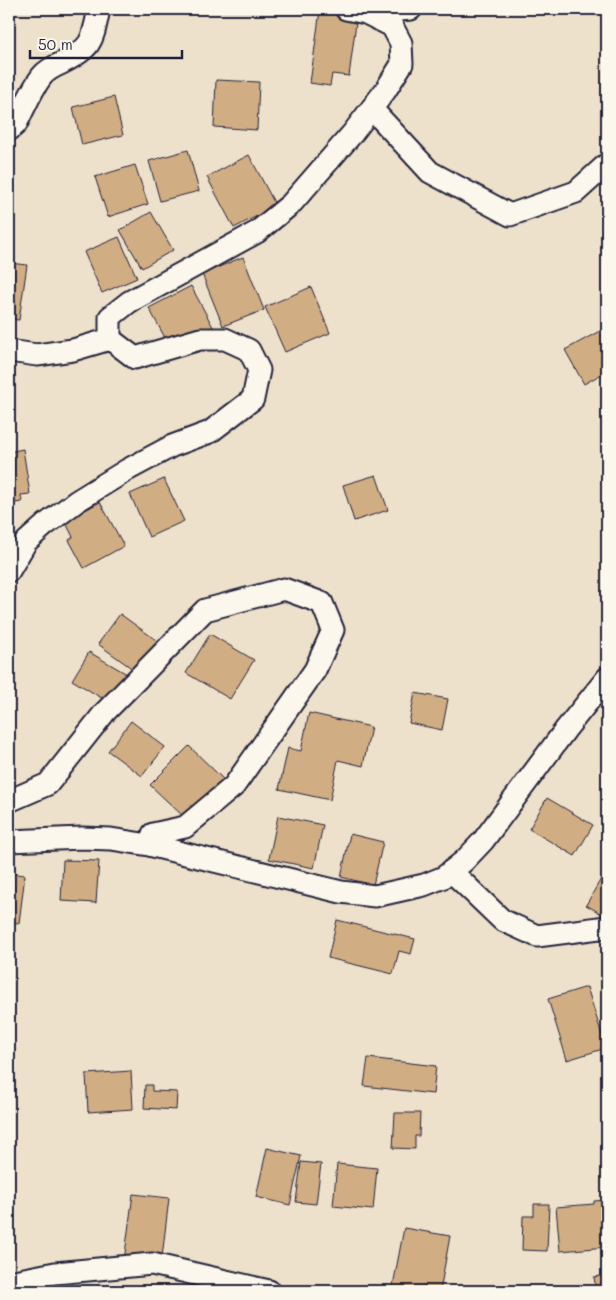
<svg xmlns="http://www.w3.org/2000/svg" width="616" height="1300" viewBox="0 0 616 1300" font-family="Mali,sans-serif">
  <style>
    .building { fill: #d1ad83; stroke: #22223b }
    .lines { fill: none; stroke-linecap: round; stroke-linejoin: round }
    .street-casing { stroke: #22223b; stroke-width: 25 }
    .street { stroke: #fbf7ec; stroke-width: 21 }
  </style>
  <rect width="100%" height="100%" fill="#eee1cc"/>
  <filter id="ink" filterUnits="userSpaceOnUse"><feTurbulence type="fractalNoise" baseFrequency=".02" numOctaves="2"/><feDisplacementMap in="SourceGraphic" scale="10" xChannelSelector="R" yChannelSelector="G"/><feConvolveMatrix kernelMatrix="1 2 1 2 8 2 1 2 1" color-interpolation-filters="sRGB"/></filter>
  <g filter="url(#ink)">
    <path class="building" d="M320,10l37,5 -8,61 -17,-2 -2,12 -20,-3z
      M216,80l43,2 -2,48 -43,-3z
      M114,97l9,38 -41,10 -9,-38z
      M188,150l11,41 -39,10 -11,-40z
      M249,155l27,51 -42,22 -27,-51z
      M135,165l13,39 -40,13 -13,-40z
      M151,212l22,38 -31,18 -22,-38z
      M119,237l18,41 -35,15 -18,-41z
      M243,257l21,53 -41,16 -21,-52z
      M9,263l18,2 -8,55 -10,-1z
      M191,286l22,41 -42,22 -22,-41z
      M311,287l19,46 -45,19 -20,-45z
      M607,327v44l-23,13 -19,-34z
      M23,449l7,45 -9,1 1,7 -13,2v-52z
      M376,475l12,35 -34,11 -11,-36z
      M164,479l20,42 -35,16 -19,-43z
      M100,502l24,44 -40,22 -15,-28 4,-3 -8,-16z
      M120,614l39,28 -22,30 -39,-28z
      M210,634l44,26 -24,39 -44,-26z
      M89,652l38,22 -17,29 -38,-23z
      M415,693l33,6 -6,31 -33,-7z
      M309,713l62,14 -8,39 -25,-6 -8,40 -51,-11 9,-41 13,3z
      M131,721l34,26 -23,29 -34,-25z
      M189,746l34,33 -38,39 -35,-33z
      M547,798l46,27 -18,31 -46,-27z
      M278,816l45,9 -9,43 -45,-9z
      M350,834l33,8 -10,43 -32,-8z
      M63,860l36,1 -3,42 -35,-2z
      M9,873l16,2 -6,48 -10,-1z
      M602,877l5,3v37l-21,-12z
      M337,920l78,19 -4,15 -12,-3 -6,23 -65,-16z
      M587,987l19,61 -39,12 -19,-61z
      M368,1058l68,8 -3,28 -69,-8z
      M131,1071l2,38 -45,3 -2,-38z
      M145,1085h7v6l25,1 -1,18 -32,-2z
      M395,1113h25l-1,23h-4v13l-22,-1z
      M267,1148l34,8 -11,49 -34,-8z
      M301,1162l20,2 -5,40 -20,-2z
      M337,1164l40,4 -4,42 -40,-4z
      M133,1194l36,4 -8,68 -37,-5z
      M607,1200v47l-47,4 -4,-44 38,-3v-3z
      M534,1204h15l-2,47 -25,-1 1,-34h11z
      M404,1228l46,8 -10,55h-48z
      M607,1275v16h-11l-2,-14z
      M118,1285l34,6h-35z"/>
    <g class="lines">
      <g class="street-casing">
        <path id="street" d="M366,13l45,-4
          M372,109l58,63 80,43 66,-23 31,-28
          M9,130l7,-6c8,-15 15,-34 26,-48 4,-5 13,-10 20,-13 31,-16 30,-21 37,-54
          M9,351l28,4 36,-5 37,-11
          M9,571l17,-29 19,-17 32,-24 50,-31 45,-24 38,-14 43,-33 6,-29 -10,-20 -24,-11h-25l-65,19 -25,-19v-22l19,-15 128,-70 34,-28 61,-70 33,-43 17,-27 -1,-21 -9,-17 -26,-13 -20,-4
          M9,801l39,-17 57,-72 100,-102 79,-21 38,14 11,27 -18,40 -81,116 -49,41 -32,7 -4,11
          M9,841l73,-3 29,1 38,6 192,47 34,4 49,-11 20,-8 20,-16 19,-20 83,-112 41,-51
          M451,871l51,49 35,16 70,-9
          M9,1282l46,-9 97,-9 117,27"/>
      </g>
      <use href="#street" class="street"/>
    </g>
  </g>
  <rect width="616" height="1300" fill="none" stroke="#fbf7ec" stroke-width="30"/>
  <rect x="15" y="15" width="586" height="1270" fill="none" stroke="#22223b" stroke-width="2" filter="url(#ink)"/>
  <path d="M30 50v8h152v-8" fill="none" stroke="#22223b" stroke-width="2.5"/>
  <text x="38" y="50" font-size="15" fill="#22223b" stroke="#fbf7ec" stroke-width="4" paint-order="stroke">50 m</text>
</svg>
